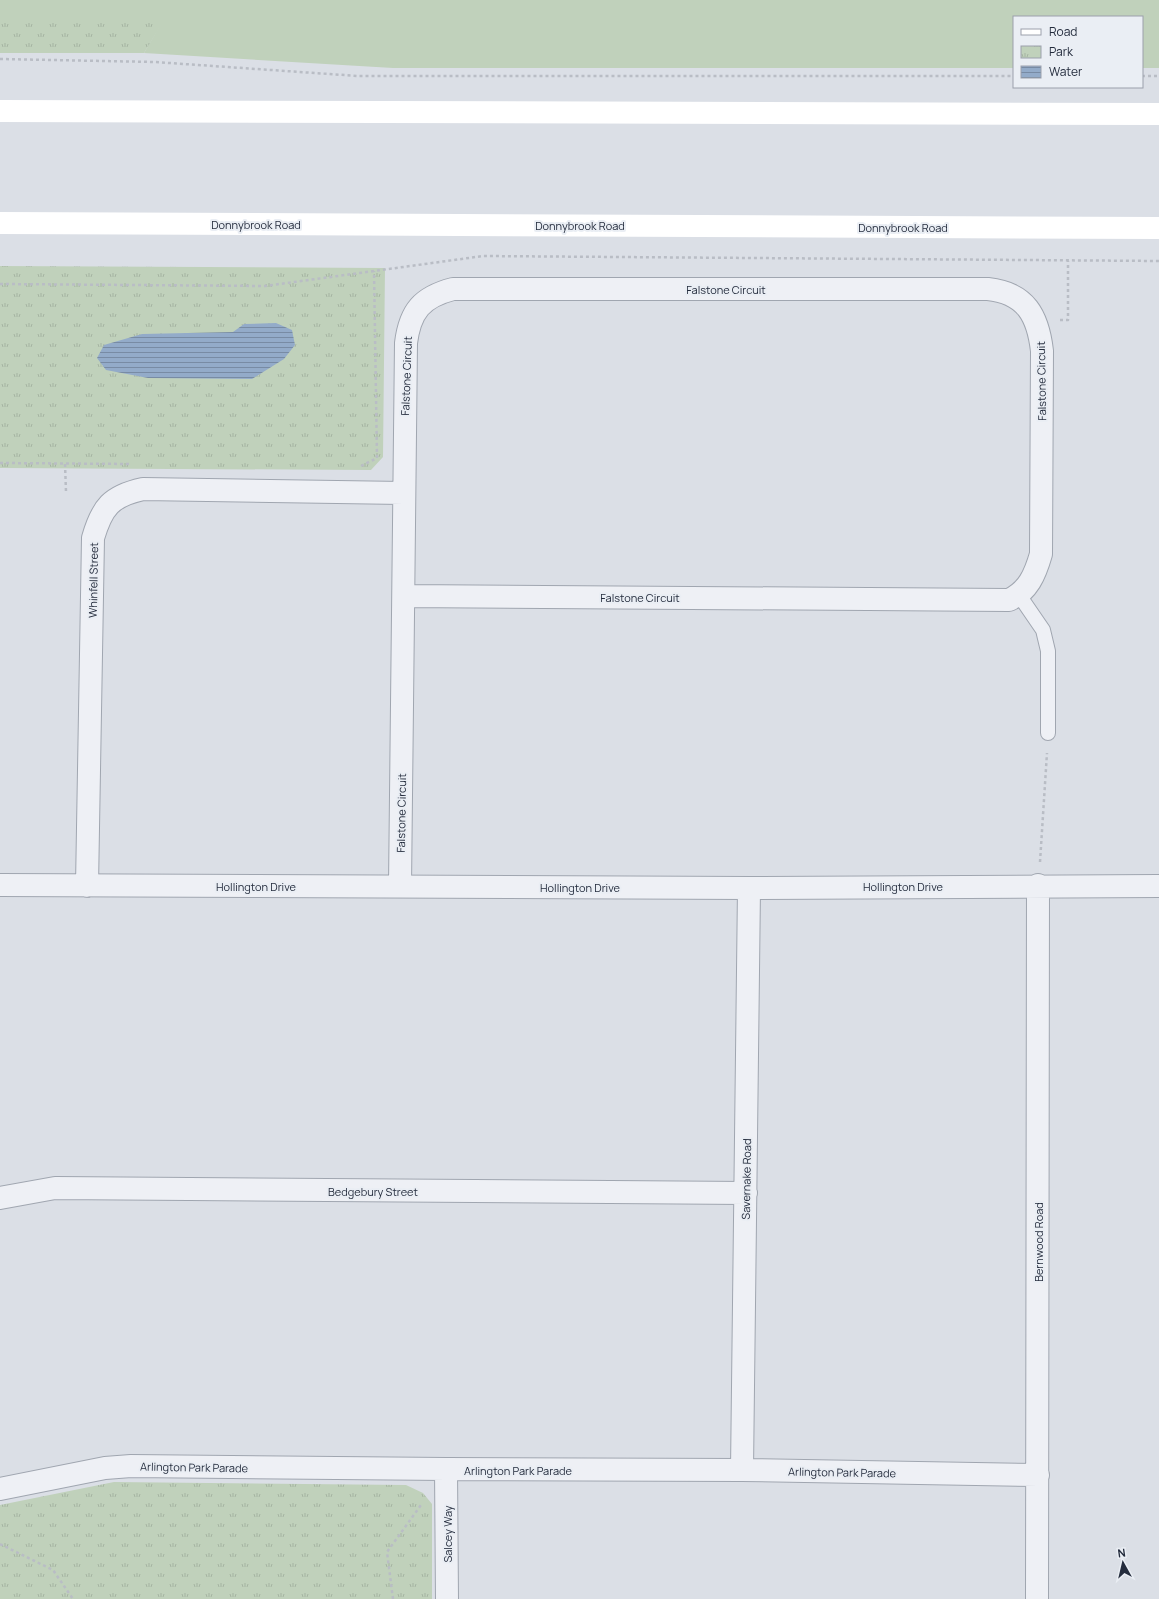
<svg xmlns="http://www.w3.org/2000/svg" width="1159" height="1599" viewBox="0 0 1159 1599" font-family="Manrope,sans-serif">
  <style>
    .grass { fill: #c0d1bb }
    .park { fill: url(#park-tufts) }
    .water { fill: url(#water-rules) }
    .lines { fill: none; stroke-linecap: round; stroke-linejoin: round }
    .service-casing { stroke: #a0a6b0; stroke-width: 16 }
    .minor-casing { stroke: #a0a6b0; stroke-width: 24 }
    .path { stroke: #b9bdc5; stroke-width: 2.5; stroke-dasharray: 3 3; stroke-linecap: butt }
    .service { stroke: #eef0f5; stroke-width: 14 }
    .minor { stroke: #eef0f5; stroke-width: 22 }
    .secondary { stroke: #fff; stroke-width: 22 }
    .labels { text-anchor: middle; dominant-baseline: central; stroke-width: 4; stroke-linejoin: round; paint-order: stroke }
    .street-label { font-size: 11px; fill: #242c3d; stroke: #eaeef4 }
  </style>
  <defs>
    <pattern id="park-tufts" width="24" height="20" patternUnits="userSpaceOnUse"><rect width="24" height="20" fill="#c0d1bb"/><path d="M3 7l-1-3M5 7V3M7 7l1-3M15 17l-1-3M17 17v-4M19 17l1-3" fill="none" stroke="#a5b4a2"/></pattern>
    <pattern id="water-rules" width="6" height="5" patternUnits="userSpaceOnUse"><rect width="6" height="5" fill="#93abc9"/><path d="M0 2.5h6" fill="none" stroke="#788ba4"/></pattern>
  </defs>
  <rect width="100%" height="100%" fill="#dbdfe6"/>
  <path class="grass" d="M0,0h1159v68h-17v-51h-128v51h-621l-249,-15 21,-36h-165z"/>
  <path class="park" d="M0,17h166l-22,36h-144z
    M0,266l385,2 -2,189 -12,13 -371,-2z
    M114,1482l292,3 17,8 9,11v95h-432v-94z"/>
  <path class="water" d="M276,323l16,7 3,15 -11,14 -32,20 -104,-1 -42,-8 -9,-12 7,-13 38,-11 91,-2 11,-8z"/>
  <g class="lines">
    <g class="service-casing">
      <path id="service" d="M1019,595l24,35 5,21v82"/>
    </g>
    <g class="minor-casing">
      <path id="minor" d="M0,885l749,3 410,-2
        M87,886l6,-348c9,-31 18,-42 50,-49l260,4
        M400,886l6,-543c4,-32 16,-46 47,-54h535c38,4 50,27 54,62l-1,203c-6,21 -13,37 -32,46l-605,-4
        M0,1198l55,-10 691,5
        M446,1469l1,130
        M742,1470l7,-582
        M0,1489l105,-21 26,-2 315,3 296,1 296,5
        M1037,1599l1,-714"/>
    </g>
    <path class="path" d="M0,59l155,3 203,14h656
      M1142,76h17
      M0,284l265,2 218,-30 676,5
      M1060,320h8v-59
      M0,463l132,1
      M65,464l1,28
      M361,466l16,-8 -3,-187
      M1040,862l7,-109
      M0,1544l53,26 20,29
      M393,1599l-6,-47 34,-47"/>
    <use href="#service" class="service"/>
    <use href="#minor" class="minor"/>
    <path class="secondary" d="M0,111l1159,3
      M0,223l1159,5"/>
  </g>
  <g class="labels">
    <g class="street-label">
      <text x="256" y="224">Donnybrook Road</text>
      <text x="580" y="225">Donnybrook Road</text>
      <text x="903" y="227">Donnybrook Road</text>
      <text x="726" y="289">Falstone Circuit</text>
      <text transform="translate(406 376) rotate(-88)">Falstone Circuit</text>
      <text transform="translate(1041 381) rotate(-91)">Falstone Circuit</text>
      <text transform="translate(93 580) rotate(-89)">Whinfell Street</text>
      <text x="640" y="597">Falstone Circuit</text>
      <text transform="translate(401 813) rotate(-89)">Falstone Circuit</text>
      <text x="256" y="886">Hollington Drive</text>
      <text x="903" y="886">Hollington Drive</text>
      <text x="580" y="887">Hollington Drive</text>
      <text transform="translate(746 1179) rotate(-89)">Savernake Road</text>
      <text x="373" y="1191">Bedgebury Street</text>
      <text transform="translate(1038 1242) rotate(-90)">Bernwood Road</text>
      <text transform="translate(194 1467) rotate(1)">Arlington Park Parade</text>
      <text x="518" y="1470">Arlington Park Parade</text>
      <text transform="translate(842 1472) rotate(1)">Arlington Park Parade</text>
      <text transform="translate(447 1534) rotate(-90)">Salcey Way</text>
    </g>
  </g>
  <rect x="1013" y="16" width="130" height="72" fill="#eaeef4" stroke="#9ba0ab"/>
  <rect x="1021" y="29" width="20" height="6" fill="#ffffff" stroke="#9ba0ab"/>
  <text x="1049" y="36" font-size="12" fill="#242c3d">Road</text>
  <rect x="1021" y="46" width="20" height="12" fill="url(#park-tufts)" stroke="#9ba0ab"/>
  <text x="1049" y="56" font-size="12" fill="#242c3d">Park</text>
  <rect x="1021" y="66" width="20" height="12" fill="url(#water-rules)" stroke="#9ba0ab"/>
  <text x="1049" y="76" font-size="12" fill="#242c3d">Water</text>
  <g transform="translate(1123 1563) rotate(352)" stroke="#eaeef4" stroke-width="3" paint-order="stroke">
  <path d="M0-3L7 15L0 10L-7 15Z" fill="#242c3d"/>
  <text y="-6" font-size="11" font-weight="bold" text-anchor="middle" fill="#242c3d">N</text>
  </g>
</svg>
